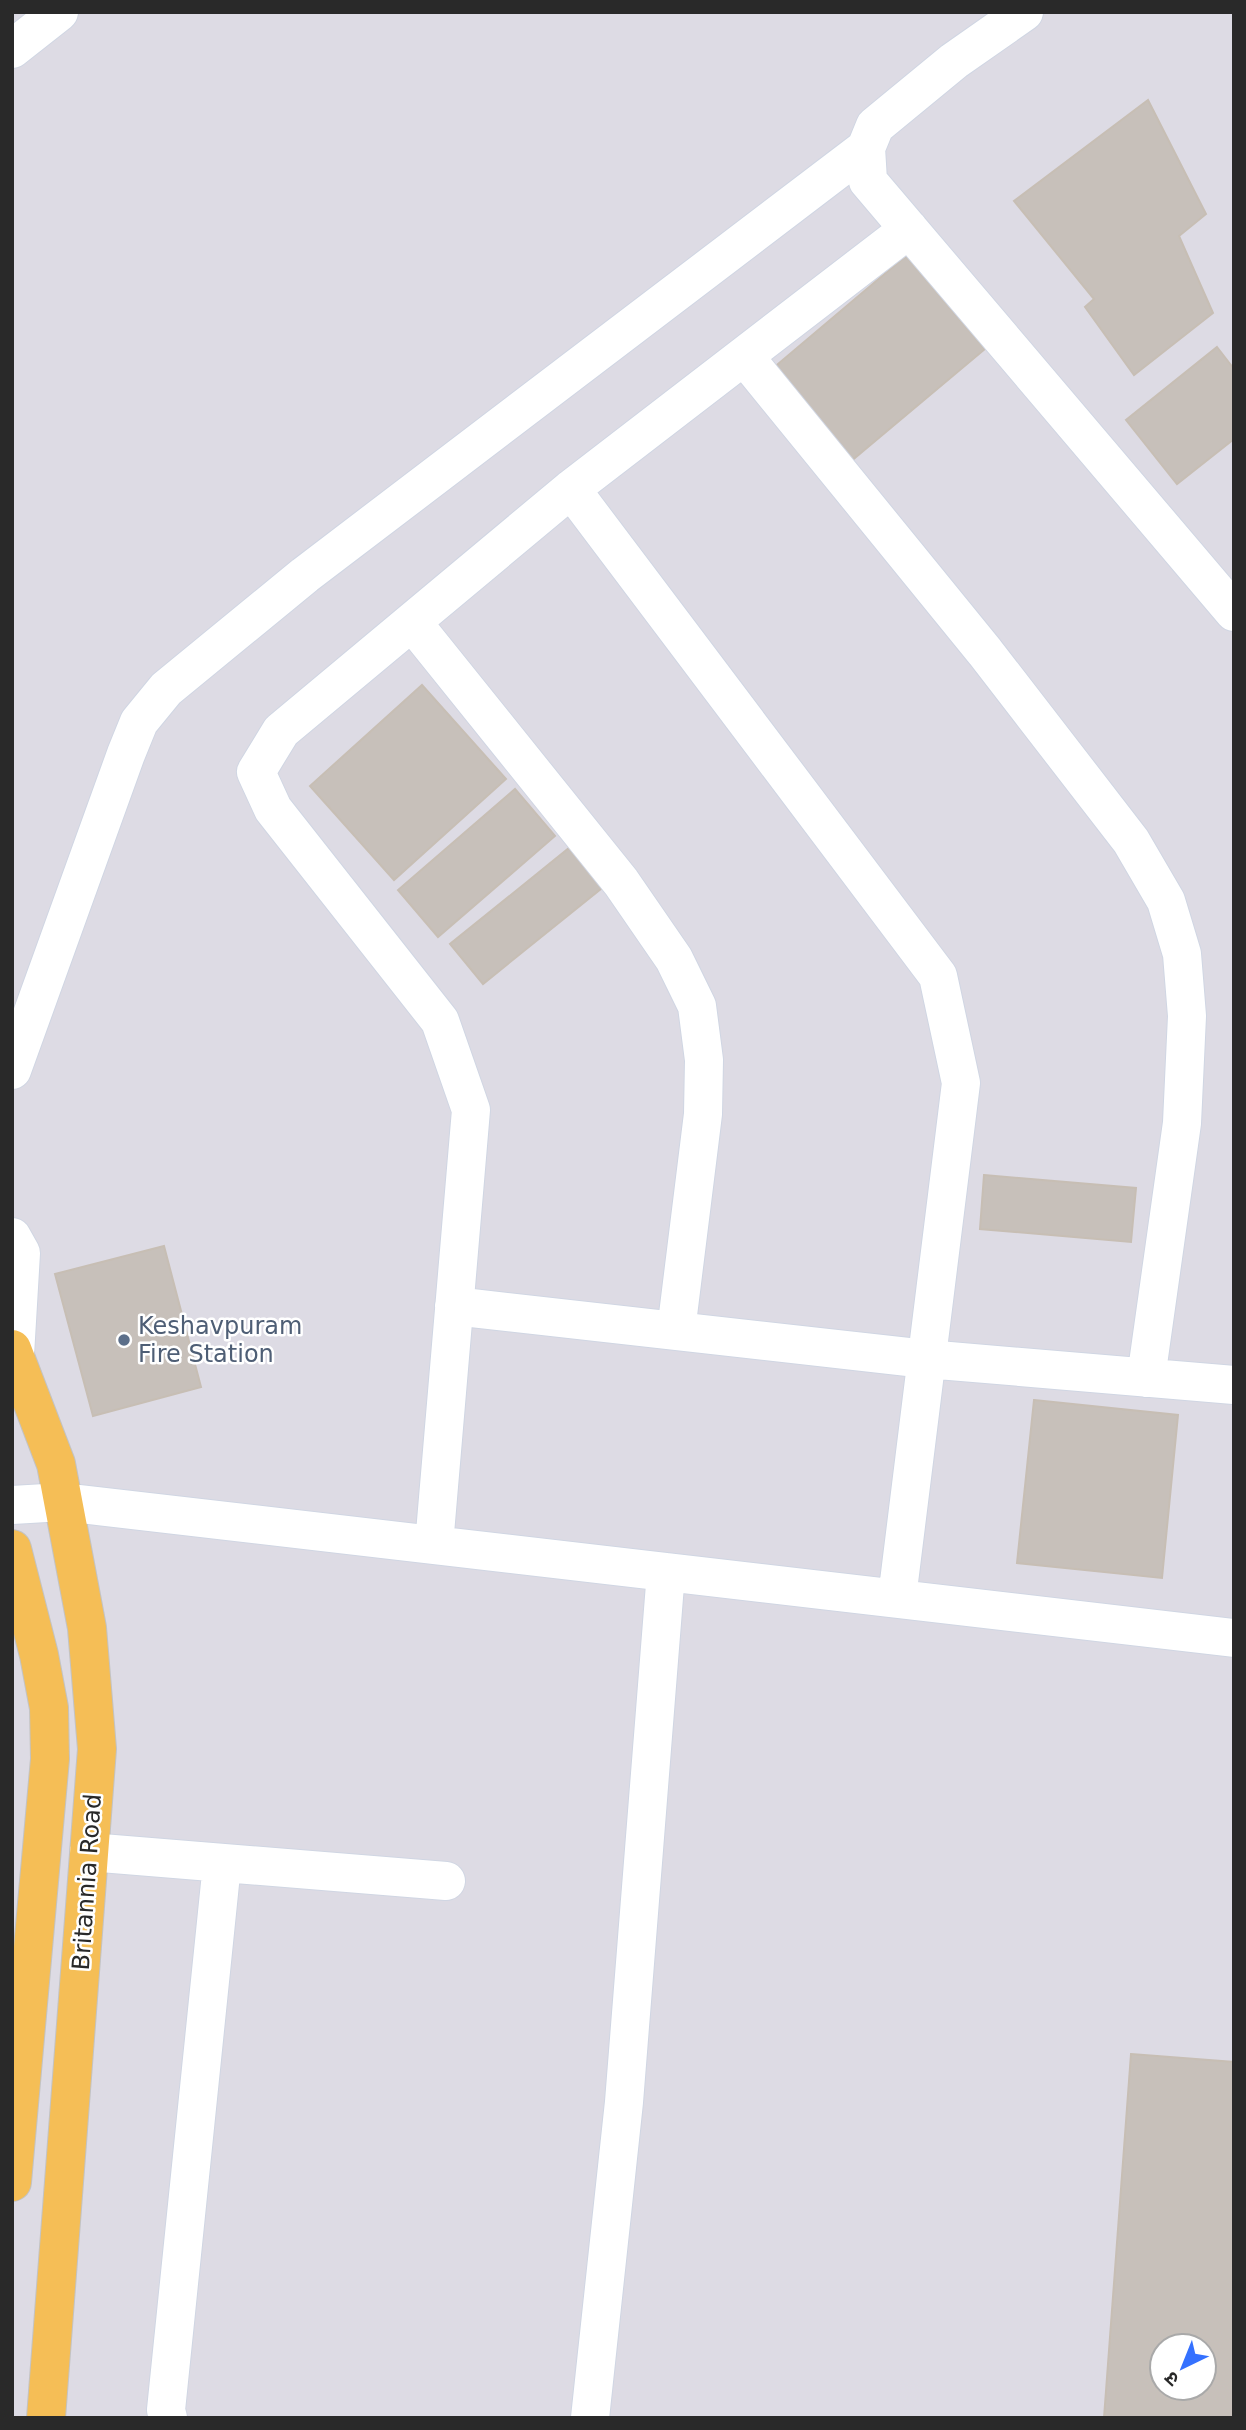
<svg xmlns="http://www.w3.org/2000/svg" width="1246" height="2430" viewBox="0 0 1246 2430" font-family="'DejaVu Sans','Noto Sans Devanagari',sans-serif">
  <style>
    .industrial { fill: #dddbe4; fill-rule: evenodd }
    .building { fill: #c7c0ba; stroke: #c7beb4; stroke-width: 2; fill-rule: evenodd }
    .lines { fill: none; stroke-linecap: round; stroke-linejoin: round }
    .minor-casing { stroke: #d0d6e3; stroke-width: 40 }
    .major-casing { stroke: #c3c3c3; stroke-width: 40 }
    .minor { stroke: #fff; stroke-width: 38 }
    .major { stroke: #f5be56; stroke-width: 38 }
    .service-dot { fill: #5c6f8a; stroke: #fff; stroke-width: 2.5 }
    .labels { text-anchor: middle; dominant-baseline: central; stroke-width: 5; stroke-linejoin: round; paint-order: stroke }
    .service-label { font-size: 24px; fill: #4e5e75; stroke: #fff; text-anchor: start }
    .street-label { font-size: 24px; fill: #292929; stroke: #fff }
  </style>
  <rect width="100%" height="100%" fill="#ece3da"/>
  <path class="industrial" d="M12,12h1222v2406h-1222zM1162,2346h42v42h-42z"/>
  <path class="building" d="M1148,100l58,114 -27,22 34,77 -79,62 -49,-68 9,-8 -80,-98z
    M906,256l79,93 -135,113 -78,-93z
    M1217,347l17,22v70l-57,45 -51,-64z
    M422,685l84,94 -112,101 -84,-94z
    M515,789l40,47 -117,101 -40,-47z
    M569,848l33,40 -119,96 -33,-40z
    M984,1175l152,13 -5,54 -151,-13z
    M164,1246l37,141 -108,29 -38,-142z
    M1034,1400l144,15 -16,163 -145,-15z
    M1131,2054l103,8v356h-130zM1162,2346h42v42h-42z"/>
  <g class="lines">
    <g class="minor-casing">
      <path id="minor" d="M1024,12l-70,49 -79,65 -9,22 2,33 366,431
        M12,49l47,-37
        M744,356l241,296 146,189 35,60 16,53 5,62 -5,107 -36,255
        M571,489l367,487 23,107 -64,515
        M412,622l209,260 53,77 23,47 7,54 -1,54 -27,217
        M12,1070l114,-316 13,-32 27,-33 139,-114 561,-427
        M12,1237l9,16 -6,102
        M454,1306l472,53 308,26
        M12,1505l51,-3 1171,136
        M434,1545l37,-435 -31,-89 -167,-212 -17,-37 25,-41 290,-242 338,-260
        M89,1852l357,29
        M168,2418l-2,-8 56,-546
        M590,2418l34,-316 42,-530"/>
    </g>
    <g class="major-casing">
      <path id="major" d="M12,1349l44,115 31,164 10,121 -51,669
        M12,1549l27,106 10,53 1,51 -38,423"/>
    </g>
    <use href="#minor" class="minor"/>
    <use href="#major" class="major"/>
  </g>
  <circle class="service-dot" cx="124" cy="1340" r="7"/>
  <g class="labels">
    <g class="service-label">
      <text x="138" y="1326">Keshavpuram<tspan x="138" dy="28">Fire Station</tspan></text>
    </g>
    <g class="street-label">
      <text transform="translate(87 1882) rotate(-86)">Britannia Road</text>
    </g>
  </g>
  <rect width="1246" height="2430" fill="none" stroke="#292929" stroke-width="28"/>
  <g transform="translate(1183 2367) rotate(223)"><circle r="33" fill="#ffffff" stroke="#a9a9a9" stroke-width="2"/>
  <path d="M0-5L12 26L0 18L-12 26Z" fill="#3571ff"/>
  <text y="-10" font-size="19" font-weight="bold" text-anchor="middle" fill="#292929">उ</text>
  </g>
</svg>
